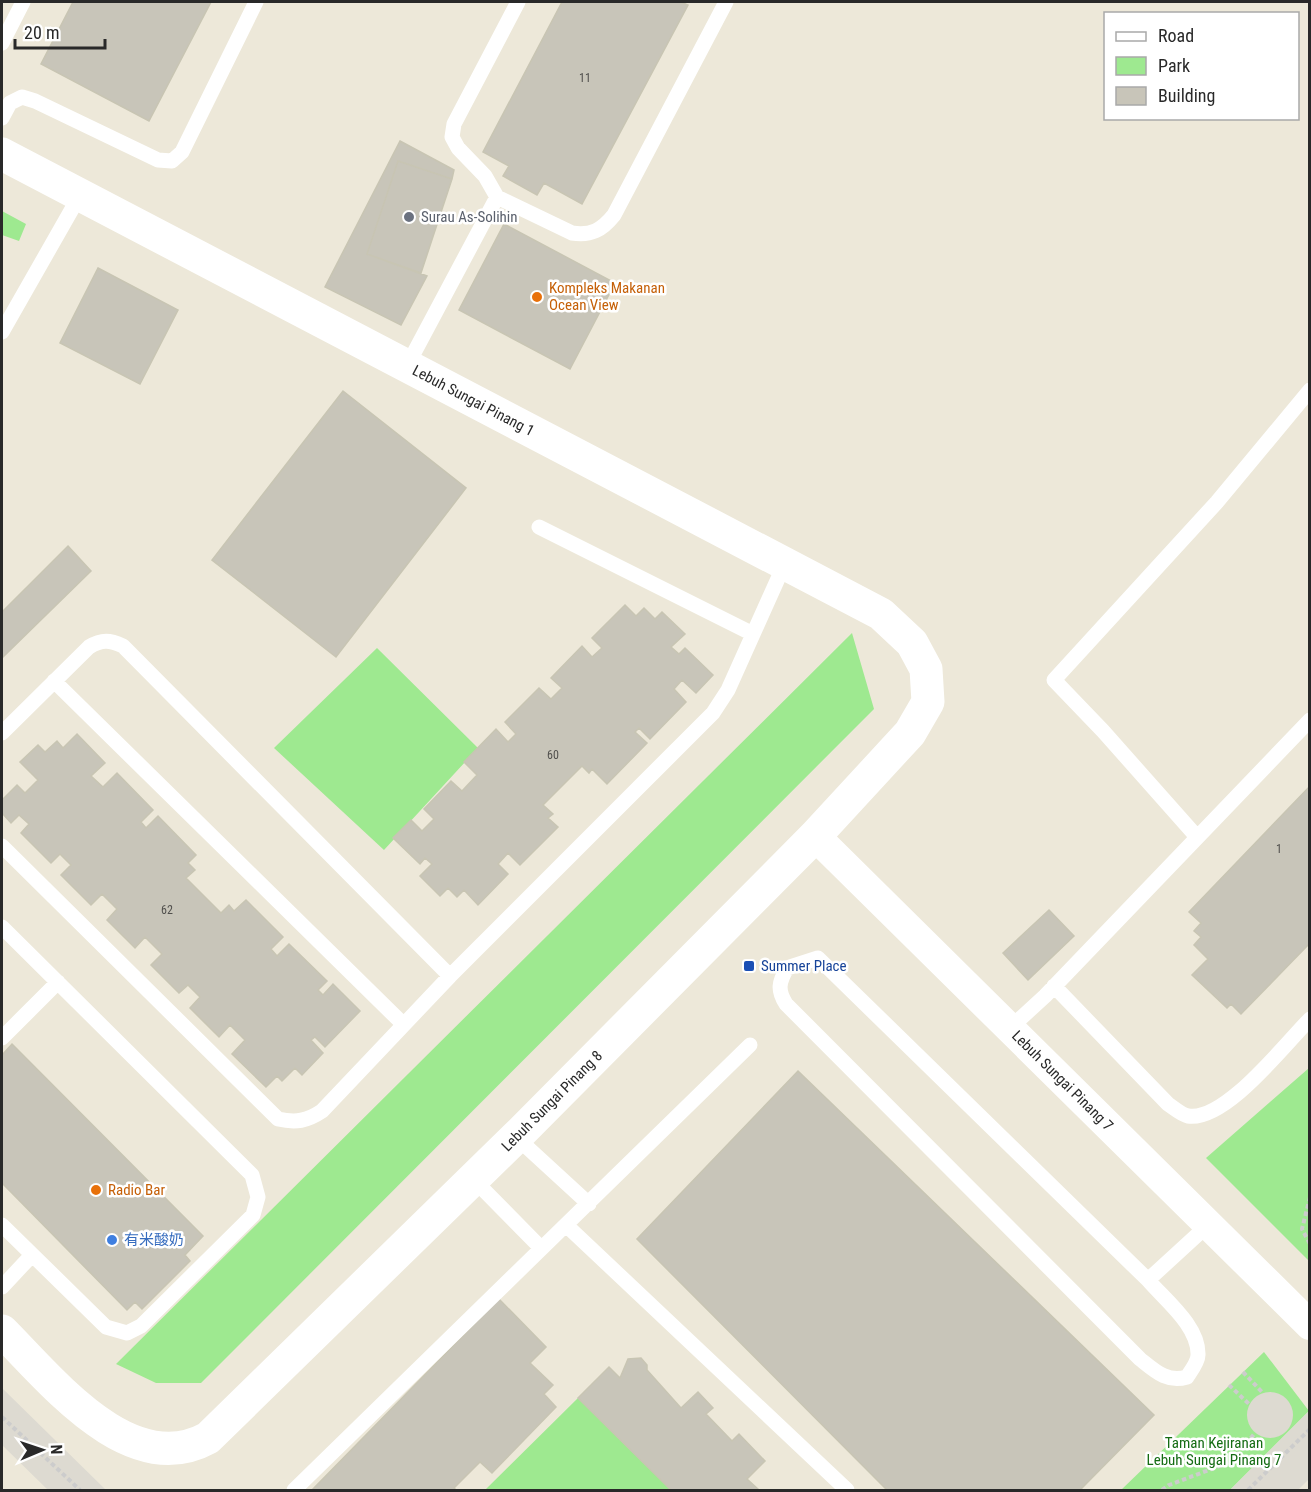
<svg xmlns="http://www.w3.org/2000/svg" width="1311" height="1492" viewBox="0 0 1311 1492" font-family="'Roboto Condensed','Noto Sans SC',sans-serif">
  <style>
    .green { fill: #9ee990 }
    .plaza { fill: #dddad1 }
    .building { fill: #c8c5b9; stroke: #c8c5b3; stroke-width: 1.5 }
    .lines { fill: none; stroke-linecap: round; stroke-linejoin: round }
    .path { stroke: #ccc; stroke-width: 4; stroke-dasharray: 4.5 3; stroke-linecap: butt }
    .lane { stroke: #fff; stroke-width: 15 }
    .street { stroke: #fff; stroke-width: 30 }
    .secondary { stroke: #fff; stroke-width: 33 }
    .worship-dot { fill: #6b7280; stroke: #fff; stroke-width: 2 }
    .food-dot { fill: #e8710a; stroke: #fff; stroke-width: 2 }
    .transit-dot { fill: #1a4fb4; stroke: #fff; stroke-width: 2 }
    .shop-dot { fill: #3f7fe0; stroke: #fff; stroke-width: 2 }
    .labels { text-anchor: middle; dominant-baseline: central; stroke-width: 5; stroke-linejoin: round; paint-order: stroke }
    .number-label { font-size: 12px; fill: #51504d }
    .worship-label { font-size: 15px; fill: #5b616d; stroke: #fff; text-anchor: start }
    .food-label { font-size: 15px; fill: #c56008; stroke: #fff; text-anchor: start }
    .street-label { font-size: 15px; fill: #292929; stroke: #fff }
    .transit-label { font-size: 15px; fill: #164399; stroke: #fff; text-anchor: start }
    .shop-label { font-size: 15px; fill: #366cbe; stroke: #fff; text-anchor: start }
    .park-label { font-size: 15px; fill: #156c13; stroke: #fff }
  </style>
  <rect width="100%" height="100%" fill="#ede8d9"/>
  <path class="green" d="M2,211l24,13 -7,17 -17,-6z
    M852,633l22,76 -673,674h-45l-40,-19z
    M377,648l101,100 -94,102 -110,-102z
    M1309,1068v193l-103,-103z
    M1264,1352l45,59 -79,79h-109z
    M578,1398l93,92h-186z"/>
  <path class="plaza" d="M2,1388l104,102h-58l-46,-45z
    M1247 1415a23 23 0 1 1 46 0a23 23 0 1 1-46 0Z
    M1309,1411v68l-11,11h-68z"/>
  <path class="building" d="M73,2h138l-62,119 -108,-57z
    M562,2h119l7,3 -106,199 -38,-21 -7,12 -34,-19 6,-10 -26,-14z
    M400,141l54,29 -2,9 -54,-18 -31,93 60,22 -26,49 -76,-38z
    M398,161l54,18 -31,94 -54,-19z
    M504,224l111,59 -45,86 -111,-59z
    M98,268l80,42 -38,74 -80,-41z
    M343,391l123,97 -130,169 -124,-97z
    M68,546l23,25 -89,87v-46z
    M625,605l11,11 8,-8 11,11 7,-7 23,22 -14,13 8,7 6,-6 28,27 -17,18 -14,-13 -8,9 12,13 -36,37 -11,-11 -4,4 12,11 -40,41 -15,-15 -3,4 -7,-7 -39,39 10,9 -5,4 10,9 -38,38 -12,-12 -10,11 10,10 -30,31 -14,-15 -7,7 -9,-9 -8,8 -20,-20 12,-12 -7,-6 -5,6 -27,-26 18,-18 11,11 12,-12 -10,-10 27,-28 11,10 15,-16 -13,-13 32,-33 12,13 8,-8 -11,-12 34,-34 12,11 11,-11 -11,-10 31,-32 10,11 10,-9 -10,-10z
    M77,734l28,29 -14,13 12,11 14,-14 36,37 -12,12 5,6 12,-12 38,39 -8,8 7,7 -9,8 35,35 8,-8 5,6 12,-11 37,37 -12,12 6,7 12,-12 38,37 -9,9 5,5 10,-11 27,27 -35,36 -10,-10 -4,3 12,13 -21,22 -7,-7 -13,13 -5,-5 -11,11 -34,-33 13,-14 -15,-15 -11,12 -29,-29 10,-11 -12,-12 -9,8 -28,-28 11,-11 -17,-17 -10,11 -28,-28 10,-11 -15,-15 -11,11 -30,-30 10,-10 -11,-11 -9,9 -30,-30 8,-9 -10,-9 -8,8 -9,-10v-13l15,-15 8,8 13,-13 -18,-18 18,-17 7,7 12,-11 6,7z
    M1310,786v157l-69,71 -10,-10 -4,4 -35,-33 16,-16 -14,-14 7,-8 -7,-6 7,-8 -12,-11z
    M1049,910l25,26 -46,44 -25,-27z
    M12,1044l191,192 -18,19 5,6 -48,48 -7,-7 -8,8 -125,-127v-128z
    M798,1071l356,344 -74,75h-193l-250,-251z
    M499,1299l47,48 -16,16 23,22 -9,9 12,13 -64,66 -12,-11 -26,26 2,2h-144z
    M641,1358l6,7v5l34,38 17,-16 15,16 -7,6 26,27 7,-7 26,27 -18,18 12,11h-88l-93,-92 31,-31 11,11 8,-19z"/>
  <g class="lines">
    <path class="path" d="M1310,1197l-8,32 8,15
      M1243,1372l20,21
      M1229,1385l20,19
      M2,1417l78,73
      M1162,1490l7,-5 56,-21 11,-8 19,-23
      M1248,1490l62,-61"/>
    <path class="lane" d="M518,2l-64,122 -2,13 6,11 27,28 12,21 75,36c19,3 30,-3 42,-18l112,-213
      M2,43l21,-41
      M2,118l8,-15 12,-6 13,4 123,59 14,1 10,-9 74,-150
      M2,332l78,-137
      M407,366l90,-169
      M539,527l214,107
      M54,681l349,343
      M2,733l87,-86c13,-8 21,-7 34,-1l327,330
      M1197,837l-94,-106 -49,-51 163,-178 93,-112
      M2,846l276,273c18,4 29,2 44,-8l128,-135 263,-263 15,-23 57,-127
      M2,927l250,248 6,22 -5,18 -112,111 -14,7 -21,-6 -104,-102
      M818,958l330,322c17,20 51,46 50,75 0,7 -7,16 -11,22 -20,6 -32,-6 -47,-18l-354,-355c-9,-14 -7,-22 1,-36z
      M1054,986l114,118c6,4 14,11 20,12 37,6 96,-71 122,-97
      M1009,1029l36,-33 265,-276
      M2,1038l56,-56
      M516,1137l73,67
      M473,1179l67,68
      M566,1225l281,265
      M1148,1280l60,-55
      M2,1287l30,-32
      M294,1490l456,-445"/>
    <path class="street" id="s1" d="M815,836l495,489"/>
    <path class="secondary" id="s2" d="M2,154l879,460 31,29 14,26 2,33 -18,31 -95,103 -299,301 -308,301c-78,43 -157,-58 -206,-107"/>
  </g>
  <circle class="worship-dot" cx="409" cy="217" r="6"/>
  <g class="food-dot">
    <circle cx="537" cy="297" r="6"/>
    <circle cx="96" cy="1190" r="6"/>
  </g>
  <rect class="transit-dot" x="743" y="960" width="12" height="12" rx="3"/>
  <circle class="shop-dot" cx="112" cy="1240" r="6"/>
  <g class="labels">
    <g class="number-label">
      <text x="585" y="78">11</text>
      <text x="553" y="755">60</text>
      <text x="1279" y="849">1</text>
      <text x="167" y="910">62</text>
    </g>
    <g class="worship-label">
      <text x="421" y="217">Surau As-Solihin</text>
    </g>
    <g class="food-label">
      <text x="549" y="288">Kompleks Makanan<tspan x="549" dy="17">Ocean View</tspan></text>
      <text x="108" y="1190">Radio Bar</text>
    </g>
    <g class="street-label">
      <text stroke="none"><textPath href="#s2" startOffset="532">Lebuh Sungai Pinang 1</textPath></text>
      <text stroke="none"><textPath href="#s1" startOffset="348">Lebuh Sungai Pinang 7</textPath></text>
      <text transform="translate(552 1101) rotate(-45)">Lebuh Sungai Pinang 8</text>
    </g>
    <g class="transit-label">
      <text x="761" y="966">Summer Place</text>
    </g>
    <g class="shop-label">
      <text x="124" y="1240">有米酸奶</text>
    </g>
    <g class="park-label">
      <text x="1214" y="1443">Taman Kejiranan<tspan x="1214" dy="17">Lebuh Sungai Pinang 7</tspan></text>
    </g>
  </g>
  <rect width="1311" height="1492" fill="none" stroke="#292929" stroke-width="6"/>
  <rect x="1104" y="12" width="195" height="108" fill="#ffffff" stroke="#a9a9a9" stroke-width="1.5"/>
  <rect x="1116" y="32" width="30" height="9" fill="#ffffff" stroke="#a9a9a9" stroke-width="1.5"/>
  <text x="1158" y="42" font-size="18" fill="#292929">Road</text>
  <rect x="1116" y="57" width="30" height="18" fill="#9ee990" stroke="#a9a9a9" stroke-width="1.5"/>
  <text x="1158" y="72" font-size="18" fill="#292929">Park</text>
  <rect x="1116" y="87" width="30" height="18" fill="#c8c5b9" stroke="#a9a9a9" stroke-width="1.5"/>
  <text x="1158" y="102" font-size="18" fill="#292929">Building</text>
  <g transform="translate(42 1450) rotate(88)" stroke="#ffffff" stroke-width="4.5" paint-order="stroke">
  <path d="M0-4.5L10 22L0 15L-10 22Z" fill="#292929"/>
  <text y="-9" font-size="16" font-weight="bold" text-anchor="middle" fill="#292929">N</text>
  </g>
  <path d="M15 39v9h90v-9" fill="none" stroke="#292929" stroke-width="3"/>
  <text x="24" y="39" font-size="18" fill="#292929" stroke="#ffffff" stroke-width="4.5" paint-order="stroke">20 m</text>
</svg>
